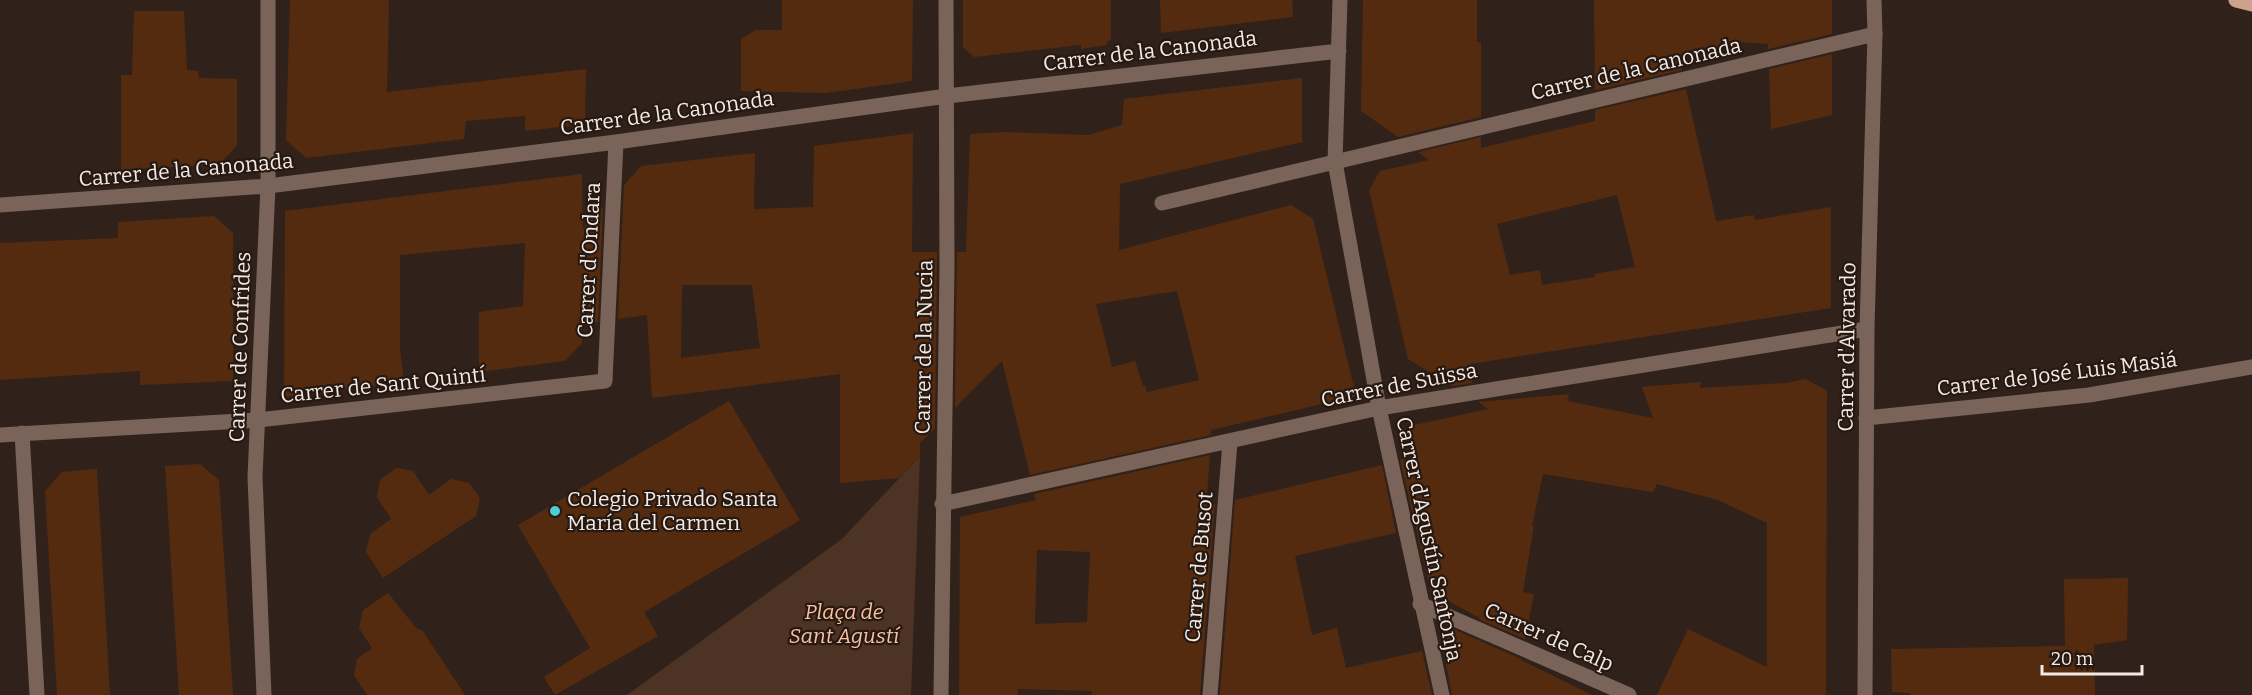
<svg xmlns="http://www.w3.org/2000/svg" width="2252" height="695" viewBox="0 0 2252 695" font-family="Bitter,serif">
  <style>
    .green { fill: #4d3324 }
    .building { fill: #552b10; fill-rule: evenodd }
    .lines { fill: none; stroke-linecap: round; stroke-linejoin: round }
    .pedestrian { stroke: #7a6459; stroke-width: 15 }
    .minor { stroke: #7a6459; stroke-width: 15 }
    .primary { stroke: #cea28a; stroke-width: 15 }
    .poi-dot { fill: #51ccd2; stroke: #261911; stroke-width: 2 }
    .labels { text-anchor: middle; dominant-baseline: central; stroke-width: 4.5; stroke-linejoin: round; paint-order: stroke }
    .street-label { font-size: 21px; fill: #f4eae5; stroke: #261911 }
    .poi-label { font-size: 21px; fill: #f4eae5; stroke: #261911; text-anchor: start }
    .park-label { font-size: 21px; font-style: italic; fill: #fcc09f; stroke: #261911 }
  </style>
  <rect width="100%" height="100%" fill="#30221b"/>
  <path class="green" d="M920,456l-9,239h-284l215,-156z"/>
  <path class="building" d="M290,0h99l-2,92 199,-23 -1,55 -60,7v-15l-59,5 -2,18 -158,19 -20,-18z
    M782,0h131l-1,81 -86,12 -85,-2v-52l15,-9h26z
    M963,0h148v40l-4,1v4l-26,4v-4l-107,12 -11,-10z
    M1160,0h132l1,17 -132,16z
    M1363,0h114v42h4v75l-83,20 -37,-26z
    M1594,0h238v34l-64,15v-5l-28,-2 -61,15 3,13 -87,20z
    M134,11h50l3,59 11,1 1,7 38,1v66l-17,19 -99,6v-95h11z
    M1832,54v61l-61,14 -2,-60z
    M1302,78v64l-182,42 -1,66 172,-45 22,14 43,177 -145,34v5l-181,40 -28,-114 -47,47 2,-156h9l4,-118 33,-2 85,3 34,-10 2,-26zM1177,291l22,89 -52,12 -2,-6h-2l-8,-25 -23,6 -16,-63z
    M1686,89l30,132 38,-6 1,5 76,-13v101l-361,56 2,19 -20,3 -44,-27 -39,-169 11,-19 49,-11 -11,-8 63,-15v11l33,-8 81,-19v-11zM1617,195l18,72 -41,7 1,3 -53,8 -2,-15 -30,5 -13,-51z
    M913,133l-1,119h25l-2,176 -15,15v13l-21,22 -59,5v-109l-188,24 -5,-83 -29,4 6,-134 17,-19 114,-13 -1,56 59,-2 1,-61zM682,285h70l8,63 -79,10z
    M582,174l1,55 20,-22 -5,115 -16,2v19l-17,18 -86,11v-60l44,-6 2,-63 -125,12v94l4,33 -120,15 1,-186z
    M214,216l19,17v148l-93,4v-14l-140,9v-137l118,-5v-16z
    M1806,379l21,12 -1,303 1,1h-170l31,-66 79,38v-144l-49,-23 -61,-16 -4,8 -110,-18 -11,52h2l-11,66 11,2 -9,45 -47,-20 2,-1 -49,-26 -31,-132 14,-3 -4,-31 78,-17 -10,-7 91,-8 -2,7 86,17 -11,-31 59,-5 -1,6 85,-5z
    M729,401l71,119 -156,92 14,24 -103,59 -11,-18 46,-29 -72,-123z
    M1210,455l-4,51 9,-2 -15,191h-109l1,-4 -75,-2 1,6h-59l1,-178 76,-17 -2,-6zM1037,550l53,2 -3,70 -52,2z
    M200,464l19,16 14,215h-54l-14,-229z
    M1382,465l14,68 -101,23 17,79 25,-7 9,40 76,-17 10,44h-212l15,-195z
    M396,468l17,3 16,24 22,-16 18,4 11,15 -4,18 -93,62 -17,-26 4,-18 21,-15 -14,-22 3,-17z
    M97,469l13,226h-53l-12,-204 17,-19z
    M2128,578l-1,62 -33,5 1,50h-185v-2l-18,-1 -1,-43 174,-3 -1,-67z
    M388,593l29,36 5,1 43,65h-98l-13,-20 3,-16 15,-11 -13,-20 4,-18z
    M1453,629l68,30v1l71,35h-140l-12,-61z"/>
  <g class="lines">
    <path class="pedestrian" d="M1874,0l1,34
      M22,433l15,262"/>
    <path class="minor" d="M1340,0l-5,162 44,246 63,287
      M1162,203l713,-169 -8,295 -2,366
      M0,205l268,-19 348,-44 331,-46 392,-45
      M1866,418l223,-23 163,-28
      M0,435l258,-15 347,-39 11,-239
      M942,504l437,-96 488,-79
      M1420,604l209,91
      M264,695l-9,-218 13,-291v-186
      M941,695l6,-428 -1,-267
      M1210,695l20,-253"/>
    <path class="primary" d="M2236,0l16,4"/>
  </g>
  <circle class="poi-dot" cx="555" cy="511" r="6"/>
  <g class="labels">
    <g class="street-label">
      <text transform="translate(1150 51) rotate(-7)">Carrer de la Canonada</text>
      <text transform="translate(1636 69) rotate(-13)">Carrer de la Canonada</text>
      <text transform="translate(667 113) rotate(-8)">Carrer de la Canonada</text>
      <text transform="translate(186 170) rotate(-5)">Carrer de la Canonada</text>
      <text transform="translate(589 260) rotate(-87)">Carrer d'Ondara</text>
      <text transform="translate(240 347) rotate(-88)">Carrer de Confrides</text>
      <text transform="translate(924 347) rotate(-89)">Carrer de la Nucia</text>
      <text transform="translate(1847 347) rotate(-89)">Carrer d'Alvarado</text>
      <text transform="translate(2057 374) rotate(-7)">Carrer de José Luis Masiá</text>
      <text transform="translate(383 385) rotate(-6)">Carrer de Sant Quintí</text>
      <text transform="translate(1399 385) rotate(-11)">Carrer de Suïssa</text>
      <text transform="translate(1429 539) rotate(78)">Carrer d'Agustín Santonja</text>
      <text transform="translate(1199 567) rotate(-85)">Carrer de Busot</text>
      <text transform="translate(1549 637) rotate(24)">Carrer de Calp</text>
    </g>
    <g class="poi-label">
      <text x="567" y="499">Colegio Privado Santa<tspan x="567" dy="24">María del Carmen</tspan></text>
    </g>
    <g class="park-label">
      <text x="844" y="612">Plaça de<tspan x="844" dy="24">Sant Agustí</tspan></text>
    </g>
  </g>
  <path d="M2042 665v9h100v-9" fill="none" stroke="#f4eae5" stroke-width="3"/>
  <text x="2051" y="665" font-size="18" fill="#f4eae5" stroke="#261911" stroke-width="4.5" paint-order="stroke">20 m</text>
</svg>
